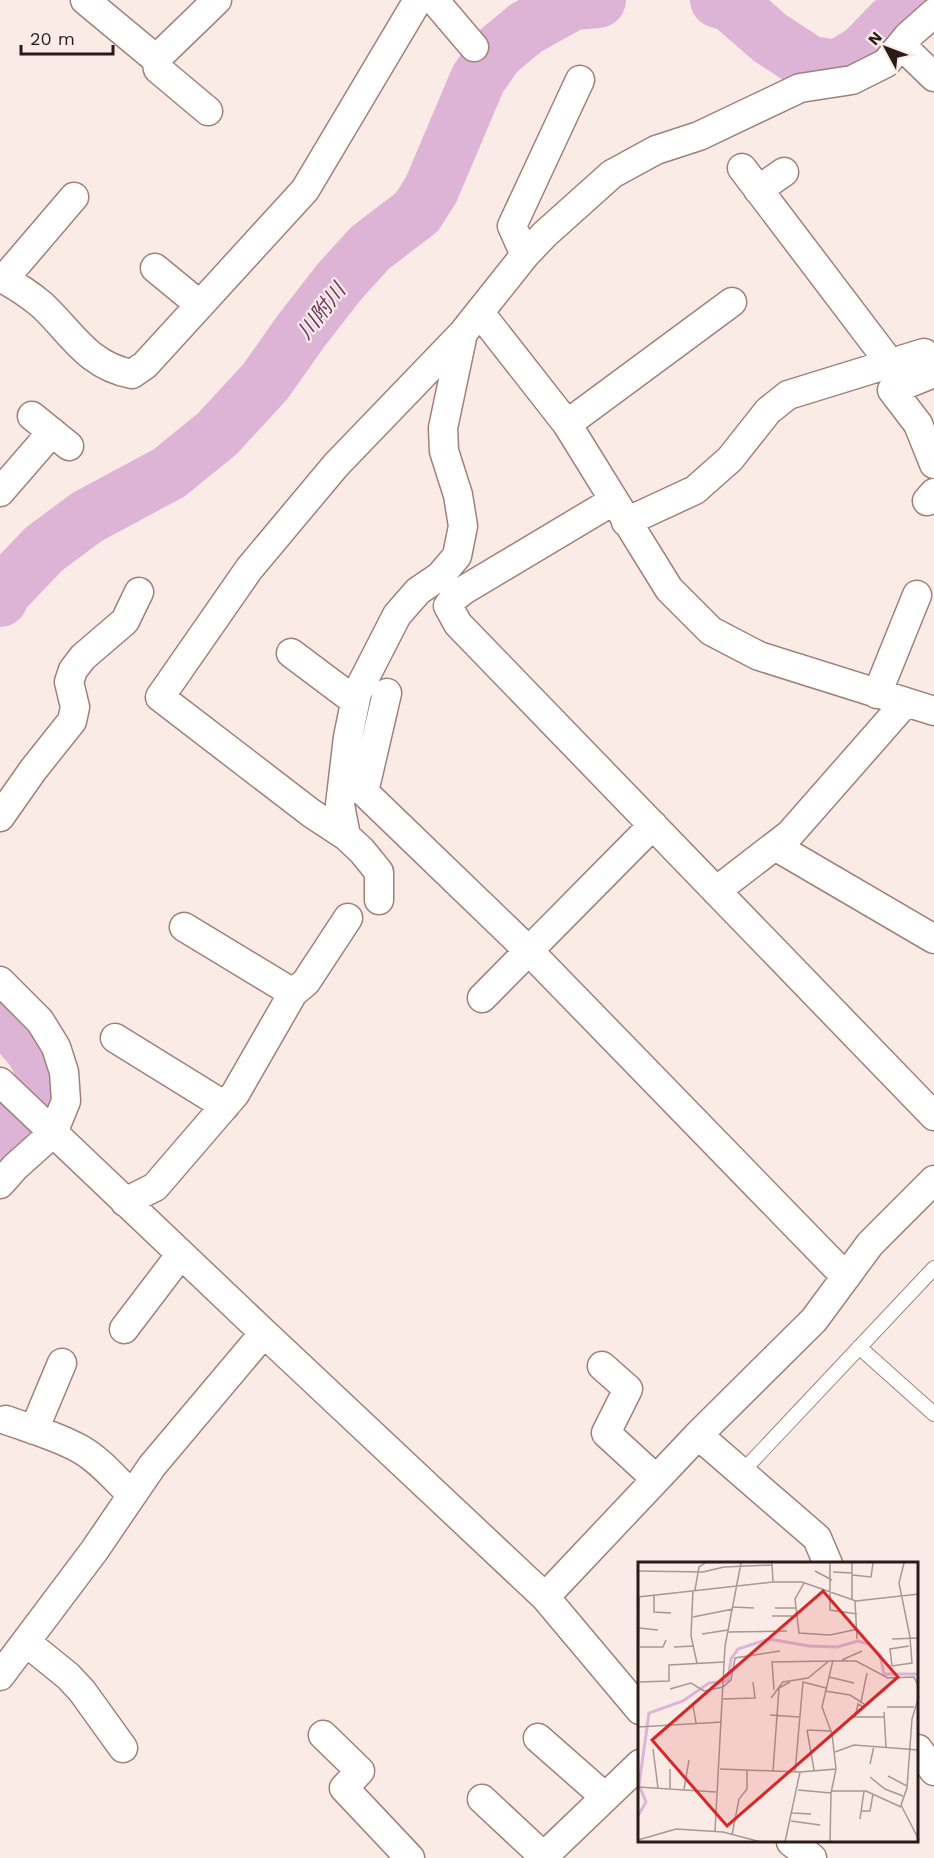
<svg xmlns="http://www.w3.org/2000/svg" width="934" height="1858" viewBox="0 0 934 1858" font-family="'Work Sans','Noto Sans JP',sans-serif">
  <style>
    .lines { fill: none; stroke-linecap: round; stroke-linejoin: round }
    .river { stroke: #ddb4d6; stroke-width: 56 }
    .service-casing { stroke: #a28077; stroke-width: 16 }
    .minor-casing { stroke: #a28077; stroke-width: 31 }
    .service { stroke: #fff; stroke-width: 14 }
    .minor { stroke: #fff; stroke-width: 28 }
    .labels { text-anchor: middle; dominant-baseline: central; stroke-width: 4.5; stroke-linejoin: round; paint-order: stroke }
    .water-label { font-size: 21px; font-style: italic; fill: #6b3865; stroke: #fbebe7 }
    .inset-river { fill: none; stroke: #ddb4d6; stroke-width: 3 }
    .inset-road { fill: none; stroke: #a79894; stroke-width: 1.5 }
    .view { fill: #d62828; fill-opacity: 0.15; stroke: #d62828; stroke-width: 3 }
    .inset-edge { fill: none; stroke: #291c18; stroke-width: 3 }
  </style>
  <rect width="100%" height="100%" fill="#fbebe7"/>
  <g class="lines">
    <path class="river" d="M718,0l13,4 39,34 40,26 28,4 26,-16 27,-28 31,-24
      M0,599l3,-7 41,-43 43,-32 82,-44 48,-39 48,-52 36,-51 39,-50 30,-33 47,-36 14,-22 47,-111 19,-27 29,-24 47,-26 25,-2
      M0,1014c23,23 53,47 41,83 -3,9 -33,36 -41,45"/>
    <g class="service-casing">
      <path id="service" d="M859,1347l75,67
        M741,1473l193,-205"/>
    </g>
    <g class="minor-casing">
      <path id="minor" d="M85,0l71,59 61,-59
        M434,0l40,47
        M901,45l33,32
        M156,59l2,10 50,42
        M742,168l148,195
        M758,190l26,-18
        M525,255l-13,-29 68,-146
        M155,268l45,37
        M0,277c15,8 29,17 42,28 30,28 46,61 90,69l13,-9 160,-175 113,-190
        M4,279l70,-82
        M480,313l87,111 102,165 42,42 48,25 175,55
        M929,375l-37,15 26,34 16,40
        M32,416l37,30
        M567,424l165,-122
        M0,492l52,-60
        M613,501l-149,89 -9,7 -7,9 10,18 476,492
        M927,501l7,-8
        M626,522l69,-32 35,-31 38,-48 20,-16 136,-42
        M291,653l64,48
        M387,693l-23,99 165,159 317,326
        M877,694l40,-99
        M0,817l33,-47 39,-49 3,-14 -6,-25 4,-12 10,-13 42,-36 14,-29
        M346,836l-35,-23 -151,-116 89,-128 87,-104 127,-132
        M775,846l159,93
        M716,891l74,-57 115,-131
        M379,900v-28l-17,-21 -16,-15 -6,-31 8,-68 9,-44 40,-78 21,-24 22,-15 17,-20 6,-30 -5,-31 -14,-44 -1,-23 20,-95 62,-78 20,-21 67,-60 44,-24 43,-14 101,-48 52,-8 34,-17 22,-27 26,-23
        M0,981l40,40 16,26 8,25 2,29 -13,32 -38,34 -15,17
        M293,993l13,-11 42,-64
        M482,998l171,-173
        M115,1038l110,68
        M0,1082l264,251 281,264 95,113
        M125,1202l30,-15 80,-93 58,-101 -109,-66
        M124,1329l57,-75
        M602,1366l26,23 -22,44 50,46
        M6,1420c25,9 51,16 74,29 20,11 36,31 52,46
        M34,1430l28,-67
        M698,1435l119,103 11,26
        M545,1597l153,-162 116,-115 56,-76 64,-64
        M26,1642l42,34 14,15 41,57
        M0,1676l94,-125 58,-85 112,-133
        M323,1735l37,36 -16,17 66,70
        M538,1738l67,59
        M918,1749l16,22
        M482,1799l61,57
        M791,1842l21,16
        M542,1858l98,-94"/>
    </g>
    <use href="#service" class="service"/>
    <use href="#minor" class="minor"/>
  </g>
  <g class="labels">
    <g class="water-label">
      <text transform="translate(321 311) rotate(-52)">川附川</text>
    </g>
  </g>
  <g transform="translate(638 1562)">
    <rect width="280" height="280" fill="#fbebe7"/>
    <path class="inset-river" d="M0,254l8,-14 -7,-17 10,-72 34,-12 26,-18 19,-2 3,-22 7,-10 31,-10 40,7 28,1 21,-6 11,3 11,11 4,19h35"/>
    <path class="inset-road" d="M134,1l1,19M192,1v47l27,4M214,1v37M266,1l-5,20 11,54 2,26 -20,3 -2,-17 19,-3M0,9l65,1 21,-5 48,-2M177,9l17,9M195,10l19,1M214,13l19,2 2,-14M166,21l-9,16 4,34 31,2 28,-6M55,28l-2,46 6,27M57,28l4,-23 6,-4M16,33v17l17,1M0,35l135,-15h29l54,19 63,-7M217,39l2,38M95,45l21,1M137,46h21M134,54h26M55,55l40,-8M1,66l19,2M90,70l59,-1M64,72l26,-4M254,77l27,-1M2,85h23l3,-7M36,85l20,-1M204,98l20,-9M191,115l25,6M2,120l29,-1v-16l55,-3M32,127l21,-6 13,8 19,-4 8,-7 4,-22 45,-7M136,128l-2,-28 57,-1M187,129l25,4 14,9M281,134l-7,23 -5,69 -6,17 18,35M133,136l12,-16 25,-4 21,-17h27l32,17 26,-1 5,11M85,137l32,-1 -2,-16M223,140l6,-29M55,143l3,18M0,145l1,-110M249,145h27M246,150l2,35M132,153l29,2M213,155h34M217,155l3,-13 5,3M0,165l84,-5M169,168l7,40M169,168l24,1M15,187l5,39M197,190l19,-7 65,5M232,202l4,-18M32,207v19M82,207l80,3 36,-3 -4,-35 -10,-27 11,-47M135,209l6,-83 11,-6M157,210l8,-90 23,6M250,214l19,10M232,215l15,12 18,7M0,225l78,5M46,227l5,-29M160,228l33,3M193,229h35l35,16M223,249h9l3,-17M154,251l19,1M222,257l4,-28M153,259l29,4M77,269l10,-185 16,-83M94,273l7,-36 8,-10v-19M0,278l38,-11 47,3 38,10M147,280l15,-70M192,280l1,-49 5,-24"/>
    <path class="view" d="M185,29l75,86 -171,149 -75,-86z"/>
    <rect width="280" height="280" class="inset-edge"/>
  </g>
  <g transform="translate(886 48) rotate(311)" stroke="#fbebe7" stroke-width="4.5" paint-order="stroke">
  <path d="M0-4.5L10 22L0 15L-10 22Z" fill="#291c18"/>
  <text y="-9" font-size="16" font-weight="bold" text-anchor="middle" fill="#291c18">N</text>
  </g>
  <path d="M21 45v9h92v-9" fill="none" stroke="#291c18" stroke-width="3"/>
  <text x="30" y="45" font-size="18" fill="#291c18" stroke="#fbebe7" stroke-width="4.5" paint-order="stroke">20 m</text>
</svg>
